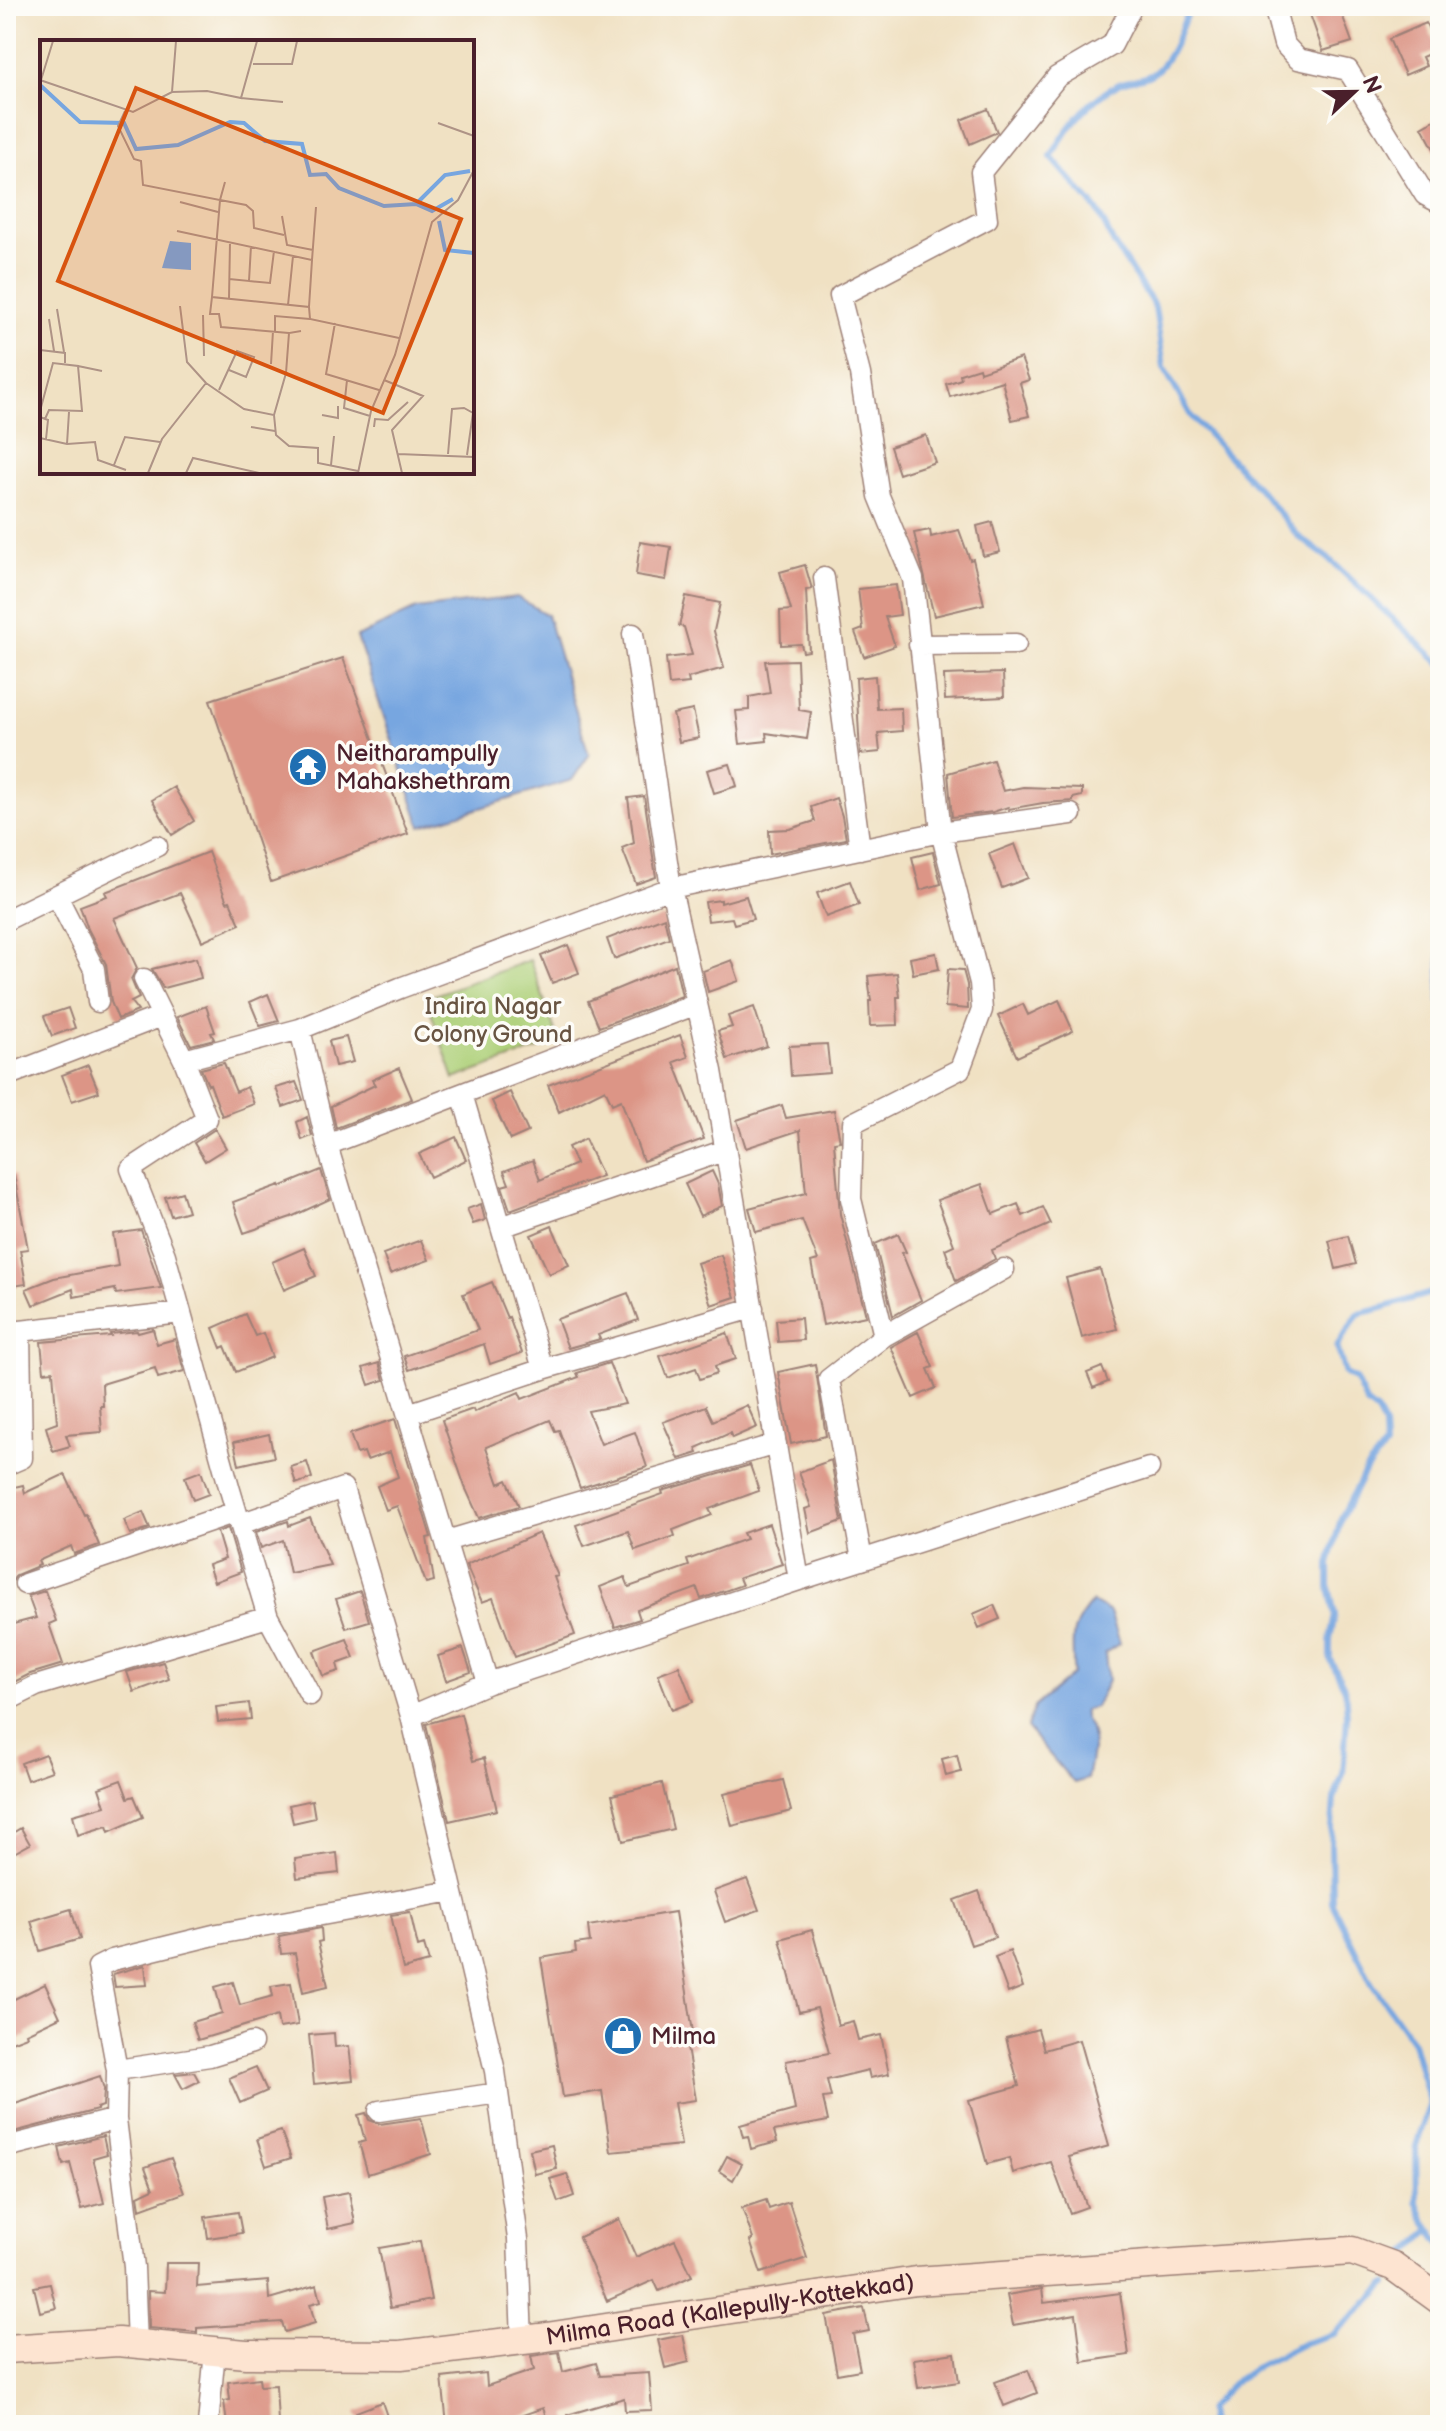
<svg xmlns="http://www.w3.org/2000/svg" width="1446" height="2431" viewBox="0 0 1446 2431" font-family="'Balsamiq Sans',sans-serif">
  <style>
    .green { fill: #aed079; stroke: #7c7852; stroke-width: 2 }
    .water { fill: #77a6e0; stroke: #606286; stroke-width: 2 }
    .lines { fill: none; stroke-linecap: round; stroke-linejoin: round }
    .stream { stroke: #77a6e0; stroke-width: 6 }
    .building { fill: #dc9586 }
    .street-casing { stroke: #9d8077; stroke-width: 23 }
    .secondary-casing { stroke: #9d8077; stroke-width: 31 }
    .street { stroke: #fff; stroke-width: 20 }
    .secondary { stroke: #fde4d1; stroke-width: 28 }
    .labels { text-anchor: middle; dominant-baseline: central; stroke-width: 7; stroke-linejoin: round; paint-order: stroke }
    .poi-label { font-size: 24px; fill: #4a1f2b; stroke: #fdfcf7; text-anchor: start }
    .park-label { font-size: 24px; fill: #685442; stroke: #fdfcf7 }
    .street-label { font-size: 24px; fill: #4a1f2b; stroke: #fdfcf7 }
    .inset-river { fill: none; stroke: #77a6e0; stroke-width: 4 }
    .inset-road { fill: none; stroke: #ae9386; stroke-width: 2 }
    .view { fill: #d8530f; fill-opacity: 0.15; stroke: #d8530f; stroke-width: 4 }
    .inset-edge { fill: none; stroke: #4a1f2b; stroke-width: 4 }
  </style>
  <rect width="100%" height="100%" fill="#fdfcf7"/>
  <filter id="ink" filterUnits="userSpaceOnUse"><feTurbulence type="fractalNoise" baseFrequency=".0125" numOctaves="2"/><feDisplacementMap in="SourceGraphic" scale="16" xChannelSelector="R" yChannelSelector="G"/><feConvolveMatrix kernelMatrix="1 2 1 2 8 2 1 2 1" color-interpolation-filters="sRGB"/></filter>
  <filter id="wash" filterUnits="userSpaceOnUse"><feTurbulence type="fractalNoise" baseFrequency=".006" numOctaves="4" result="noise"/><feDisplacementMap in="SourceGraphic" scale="32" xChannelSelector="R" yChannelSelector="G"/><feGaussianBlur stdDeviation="1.8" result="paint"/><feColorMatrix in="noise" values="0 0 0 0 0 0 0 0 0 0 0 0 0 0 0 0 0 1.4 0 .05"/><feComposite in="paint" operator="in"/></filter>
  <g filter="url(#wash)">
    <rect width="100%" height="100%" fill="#f0e1c3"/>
    <path class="green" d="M530,960l29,82 -105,37 -28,-81z"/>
    <path class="water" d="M517,597l30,18 42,140 -17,25 -151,46 -64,-189 59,-28z
      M1092,1602l18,10 10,31 -15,10 3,28 -13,26 -11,3c-2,12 6,13 8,23 3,10 -3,35 -5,46l-13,4 -47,-55 7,-21 39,-33c1,-38 -7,-40 19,-72z"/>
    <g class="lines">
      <path class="stream" d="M1187,6l1,5c-8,20 -16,47 -33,61 -9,8 -25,7 -36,12 -31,16 -52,43 -68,73l46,53 17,34 41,63 9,61 27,48 69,74 39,47 29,21 112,105
        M1440,952v49
        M1440,1291c-28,6 -54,18 -82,23l-21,32 8,28 10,5 12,25 10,8 7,13 1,22 -19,23 -25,48 -12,46v23l6,28 -5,24v20l15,30 2,27 -4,58 -9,25 -3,44 1,60 40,81 41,58 17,61 -14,43 1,55 7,18 16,23
        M1400,2260l31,-31
        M1210,2425l-2,-16 27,-28 19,-13 50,-25 30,-9 53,-50"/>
    </g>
    <g id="blocks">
      <path class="building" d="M1307,6h32l13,36 -29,9z
        M1426,23l12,27 -16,7 4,9 -21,9 -16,-36z
        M988,109l9,23 -27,12 -9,-24z
        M1440,117v43l-18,-33z
        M1021,358l8,22 -9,3 9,33 -17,4 -10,-39 -52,16 -4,-13 15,-5 -1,-5 19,-6 1,4z
        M926,435l9,27 -36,12 -9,-27z
        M992,522l8,30 -17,4 -6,-30z
        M930,530l1,7 28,-7 11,30 3,-1 11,45 -50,12 -20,-83z
        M640,542l31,5 -5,33 -30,-5z
        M805,565l7,24 -6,1 3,61 -6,1 -2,-8 -20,1 -1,-34 11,-1 -11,-38z
        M896,585l4,30 -15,2 10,29 -31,11 -9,-25 8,-3 -5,-40z
        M686,596l34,7 -6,28 10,37 -36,10 1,5 -20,2 -3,-27 26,-3 -8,-28 -5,-1z
        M343,658l65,176 -137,48 -61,-182z
        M797,660l2,50 12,2 -4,27 -41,-6 1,8 -27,3 -4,-33 13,-1v-13l21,-4 -5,-32z
        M1003,673l1,24 -59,3 -1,-25z
        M875,676l2,33 24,-1 1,23 -24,2 2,19 -20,2 -4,-76z
        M693,710l6,28 -20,4 -6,-28z
        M993,760l10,31 20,-4 59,2v7l-9,2v3l-30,2 -34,6 -1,-2 -15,5 -41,5 -4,-44z
        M730,764l7,22 -23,7 -7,-23z
        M174,787l20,34 -22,14 -20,-35z
        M644,796l12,81 -20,7 -14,-36 12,-5 -6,-45z
        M836,798l6,18 4,23 -76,15 -1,-24 21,-1 25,-8 -4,-14z
        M1015,844l13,34 -26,10 -13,-34z
        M208,852l19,50 3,-1 10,23 -38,17 -22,-48 -66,25 23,50 -6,11 8,19 -8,4 7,9 -20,8 -7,-17 -5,-38 -18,-35 -8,-23 27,-10 -2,-4z
        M933,852l8,32 -21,6 -8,-33z
        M850,881l9,24 -33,12 -9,-24z
        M746,896l7,23 -19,5 -2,-6 -24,3 -3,-19 16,-2v3z
        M664,917l5,21 -55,21 -7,-20z
        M568,945l11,28 -27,10 -11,-27z
        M936,953l3,16 -26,5 -3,-16z
        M196,958l5,20 -38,10 -11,-19z
        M732,960l7,21 -31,11 -5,-21z
        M675,965l7,31 -83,31 -11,-26z
        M948,969l15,1 4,15 1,24 -23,-2z
        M897,973l3,24h-3l1,28 -28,1 -1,-25h2l-3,-25z
        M268,994l11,27 -19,5 -10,-24z
        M1059,1000l14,31 -56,26 -19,-41 25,-12 5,11z
        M206,1006l9,26 -4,1 3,6 -23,6 -14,-28z
        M754,1007l13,39 -40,13 -9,-28 14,-4 -4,-11z
        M68,1008l7,20 -23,8 -8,-20z
        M680,1035l8,22 -14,5 30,77 -61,22 -22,-61 -9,4 -7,-15 -46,23 -11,-27z
        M346,1037l7,25 -18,4 -6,-25z
        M827,1044l3,29 -39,3 -2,-30z
        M224,1063l12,29 11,-5 7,17 -32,12 -12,-32 -2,1 -7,-16z
        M88,1065l11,27 -27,9 -10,-26z
        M399,1068l13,31 -76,29 -5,-22 44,-21 -3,-5z
        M296,1082l7,18 -20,7 -7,-19z
        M510,1092l18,40 -18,8 -18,-39z
        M782,1105l4,13 48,-8 6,31 -6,1 6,72 26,102 -43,9 -12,-63 7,-2 -16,-40 -46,12 -7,-24 57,-15 -6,-63 -54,18 -9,-28z
        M307,1117l5,19 -10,4 -5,-18z
        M215,1129l11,19 -21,13 -11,-18z
        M456,1137l10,23 -36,17 -11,-23z
        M585,1139l17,37 -92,34 -8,-24 7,-2 -5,-13 29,-11 7,20 36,-16 -8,-17z
        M321,1170l9,29 -39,18 -47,16 -11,-31 47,-17v2z
        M712,1171l6,13 4,22 -22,10 -15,-32z
        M14,1175l14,74 -8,1 6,34 -20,3v-111z
        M982,1184l11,30 25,-10 5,12 20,-9 8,17 -59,26 3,9 -39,22 -11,-32 9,-4 -17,-45z
        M182,1192l6,19 -17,5 -6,-19z
        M481,1204l4,16 -12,4 -6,-15z
        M552,1226l17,39 -20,9 -18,-39z
        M141,1230l20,58 -45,6 -1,-5 -41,8 -1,-8 -40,16 -7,-16 28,-11 64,-12 -5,-32z
        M898,1234l8,18 -4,1 19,47 -28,16 -18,-72z
        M1348,1236l8,28 -20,5 -7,-28z
        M421,1240l8,20 -39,14 -7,-20z
        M304,1248l12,28 -32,14 -12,-28z
        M721,1255l14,42 -24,8 -14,-42z
        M1100,1269l17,60 -35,9 -16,-60z
        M492,1282l15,36 2,-1 13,36 -32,11 -6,-20 -75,26 -5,-14 74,-26 -15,-36z
        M628,1293l10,27 -40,15 2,4 -32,9 -11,-29z
        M245,1314l10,22 8,-3 9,24 -36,15 -11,-26 -4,2 -8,-20z
        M801,1318l2,22 -25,2 -2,-22z
        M153,1329l4,15 18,-5 9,32 -26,7 -3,-10 -53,16 1,22h-3l2,26 -36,3 4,11 -17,5 -7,-24 11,-4 -4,-52 -9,1 -3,-30 70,-6 -1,-2 27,-3 1,2z
        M918,1332l15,35 -5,2 8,19 -23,10 -22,-51z
        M727,1333l9,26 -21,7 2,7 -17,6 -4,-11 -28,10 -8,-22z
        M379,1363l5,17 -15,5 -6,-17z
        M609,1363l16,41 -37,7 13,33 34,-12 12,35 -67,21 -21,-58 -4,1 -5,-11 -64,27 13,37 8,-4 12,26 -40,12 -14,-31 -23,-67 31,-11 1,3 45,-20 3,7 57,-22 -2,-4z
        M815,1364l11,72 -35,8 -13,-72z
        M1102,1367l6,15 -15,6 -6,-15z
        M747,1405l10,22 -25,11 -2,-5 -34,15 2,5 -19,6 -16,-37 43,-16 7,15z
        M395,1419l36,118 -4,1 7,43 -8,2 -29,-77 -11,4 -9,-24 21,-9 -8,-25 -23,8 -3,-8 -7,2 -7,-20z
        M269,1434l5,23 -35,8 -5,-23z
        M831,1460l11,61 -32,12 -5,-24 6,-2 -12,-35z
        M307,1462l5,16 -16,6 -5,-17z
        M750,1465l9,26 -50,18 3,6 -39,15 2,6 -40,14 -7,-19 -44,15 -8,-21 87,-31 -1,-3z
        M201,1471l8,23 -16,6 -8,-23z
        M65,1474l19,41 2,-1 13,31 -25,9 -3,-8 -33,15 2,4 -24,10 -6,10 -4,-10v-86l17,-4 2,8z
        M143,1512l7,16 -20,6 -6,-14z
        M310,1518l20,47 -40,8 -7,-33 -22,8 -5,-16 32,-11 1,5z
        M769,1524l13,40 -43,14 3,7 -41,14 -4,-11 -60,22 3,9 -25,8 -15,-40 25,-10 4,10 60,-21 -2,-6 59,-21 -3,-6z
        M228,1528l13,44 -27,10 -6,-17 17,-6 -8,-27z
        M539,1533l19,43 -4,1 21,58 -60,22 -22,-59 -11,4 -16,-37z
        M45,1591l11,30 -7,3 14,40 -33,10 -24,12v-60l30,-8 -8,-22z
        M360,1591l9,30 -23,7 -10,-29z
        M994,1605l6,14 -21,9 -6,-14z
        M347,1639l7,19 -17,6 2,7 -16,5 -9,-25z
        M463,1648l8,24 -25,9 -8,-25z
        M163,1662l6,17 -35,13 -7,-20z
        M679,1666l14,36 -21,8 -14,-36z
        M249,1703l2,16 -33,3 -2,-15z
        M461,1714l12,47 11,-3 13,52 -48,11 -23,-97z
        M45,1754l7,17 -25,9 -6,-17z
        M957,1755l4,17 -15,4 -4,-17z
        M121,1780l7,18 6,-2 9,21 -34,15 -2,-6 -29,9 -5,-20 32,-9 -6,-18z
        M783,1780l8,31 -59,15 -8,-32z
        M662,1783l11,46 -50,12 -11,-46z
        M312,1800l3,18 -22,5 -4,-18z
        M21,1828l9,16 -18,10 -6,-11v-6z
        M337,1853l2,20 -42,5 -2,-19z
        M747,1879l12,31 -34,12 -11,-31z
        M979,1891l16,46 -24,8 -16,-45z
        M71,1909l9,30 -40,12 -9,-30z
        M410,1912l8,35 6,-2 5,17 -26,7 -12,-54z
        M675,1912l20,134 -8,2 9,52 -22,3 7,42 -70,7 -9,-61 -39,6 -22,-139 35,-6 -1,-8 15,-2 -2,-16z
        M321,1928l1,13 -4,1 10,44 -25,6 -8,-39 -14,1 -2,-18z
        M812,1930l26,95 15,-4 5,19 23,-5 8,39 -19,4 -2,-8 -41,10 4,17 -8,1 5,23 -54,10 3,11 -26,7 -3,-13 -5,1 -3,-12 55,-15 -9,-49 43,-8 -12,-45 -18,4 -19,-73z
        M1010,1951l13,36 -15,6 -13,-36z
        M145,1965l2,20 -32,2 -2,-13z
        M233,1982l7,23 33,-9 -2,-10 20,-3 7,42 -19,3 -2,-12 -79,24 -6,-18 30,-9 -7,-26z
        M45,1984l15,33 -34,16 1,3 -21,8v-41z
        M1038,2029l6,21 35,-10 30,106 -40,11 18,50 -17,6 -19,-51 -38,11 -4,-15 -22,6 -18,-64 50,-14 -13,-48z
        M334,2033l1,14 14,-1 4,34 -39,4 -5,-49z
        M256,2067l11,24 -27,12 -11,-25z
        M194,2072l5,9 -16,8 -8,-15z
        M100,2076l4,13 -1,17 -6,2v2l-91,24v-27z
        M366,2113l3,7 11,4 41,-6 10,36 -63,20 -9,-31 6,-2 -7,-26z
        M281,2131l10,27 -25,8 -9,-27z
        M103,2136l4,18 -14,4 11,45 -22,6 -12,-46 -7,2 -4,-18z
        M552,2145l5,24 -22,5 -5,-24z
        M727,2156l15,8 -9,16 -14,-9z
        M171,2158l13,35 -44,16 -2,-13 15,-7 -8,-22z
        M567,2174l7,22 -16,6 -8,-23z
        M349,2192l6,31 -27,6 -6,-32z
        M766,2200l3,9 20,-7 18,56 -46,15 -11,-32 3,-2 -11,-31z
        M238,2212l4,21 -34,5 -3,-21z
        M619,2219l17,38 39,-17 17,36 -33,15 -5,-11 -47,21 -28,-64z
        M420,2241l11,59 -41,8 -11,-60z
        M166,2263h32l-1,24 71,-6 1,18 48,-14 4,16 -11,3 5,19 -30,9 -3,-10 -85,6v4l-48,-4 -1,-37 17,1z
        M50,2284l6,24 -16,4 -6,-25z
        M1042,2289l2,14 76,-10 9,62 -47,7 -6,-48 -63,11 -6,-30z
        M864,2308l5,23 -16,3 7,36 -23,4 -11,-59z
        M683,2335l6,27 -24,6 -7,-28z
        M559,2352l4,20 33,-9 4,13 49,-3 3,37 -27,1 -1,-13 -57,17 4,10h-22l-6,-17 -49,17h-47l-5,-47 44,-5 1,13 47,-16 -3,-14z
        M955,2353l4,29 -41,6 -4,-29z
        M1028,2370l9,23 -33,13 -9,-24z
        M259,2378l1,8 16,-1 2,37 -51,3 -3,-24 6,-1 -2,-18z
        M382,2402l8,23h-29l-5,-13z"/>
    </g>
  </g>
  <g filter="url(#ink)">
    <use href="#blocks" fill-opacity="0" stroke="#9d8077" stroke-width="2"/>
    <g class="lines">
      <g class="street-casing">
        <path id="street" d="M1274,6l10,38 14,15 50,11 77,125 15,8
          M824,578l36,271
          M919,645l97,-1
          M57,896l37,73 4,33
          M6,920l151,-74
          M144,979l40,81
          M6,1076l156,-60
          M462,1094l39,133 225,-77
          M327,1145l370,-141
          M501,1227l42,142 210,-61
          M6,1331h14l2,127 -16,7
          M20,1331l161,-18
          M884,1336l-33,-137 2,-76 107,-54 22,-59 -2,-27 -39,-151 130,-18
          M408,1414l135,-45
          M240,1524l103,-36 68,228
          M446,1541l330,-97
          M862,1560l-33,-181 55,-43 120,-67
          M799,1580l350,-112
          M25,1584l211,-72
          M268,1617l-38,-127 -65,-235 -34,-86 76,-50 -23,-59 116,-31
          M488,1683l311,-103 -87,-509 -41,-183 -38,-254
          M6,1701l30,-15 232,-69 42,78
          M117,2070l93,-14 42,-13
          M379,2111l119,-18
          M6,2147l110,-28
          M522,2340l-4,-101 -23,-168 -84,-355 77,-33 -161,-538 -27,-116 100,-41 271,-100 270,-56 -28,-253 -34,-83 -19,-122 -20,-78 147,-77 -6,-47 76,-95 55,-32 20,-39
          M137,2344l-3,-77 -18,-148 1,-49 -19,-103 14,-7 106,-26 234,-43
          M208,2425l7,-74"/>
      </g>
      <g class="secondary-casing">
        <g id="secondary">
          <path id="s1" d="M6,2349l112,-7 128,12 155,1 139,-17 376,-57 436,-30 41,15 47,34"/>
        </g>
      </g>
      <use href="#street" class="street"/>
      <use href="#secondary" class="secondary"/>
    </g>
  </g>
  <defs>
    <g id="temple-disc" transform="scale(2)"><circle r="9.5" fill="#1f6fb2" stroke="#fdfcf7"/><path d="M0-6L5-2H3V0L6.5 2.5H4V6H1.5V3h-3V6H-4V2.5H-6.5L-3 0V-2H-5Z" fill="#fff"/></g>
    <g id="shop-disc" transform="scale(2)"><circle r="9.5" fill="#1f6fb2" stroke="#fdfcf7"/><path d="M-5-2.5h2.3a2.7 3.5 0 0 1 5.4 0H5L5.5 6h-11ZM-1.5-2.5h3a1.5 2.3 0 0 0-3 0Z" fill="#fff"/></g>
  </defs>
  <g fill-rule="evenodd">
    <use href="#temple-disc" x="308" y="767"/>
    <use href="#shop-disc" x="623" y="2036"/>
  </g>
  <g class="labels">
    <g class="poi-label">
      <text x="336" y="753">Neitharampully<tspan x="336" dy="28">Mahakshethram</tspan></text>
      <text x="651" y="2036">Milma</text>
    </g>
    <g class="park-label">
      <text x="493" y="1006">Indira Nagar<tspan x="493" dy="28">Colony Ground</tspan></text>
    </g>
    <g class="street-label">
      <text stroke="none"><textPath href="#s1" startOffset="728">Milma Road (Kallepully-Kottekkad)</textPath></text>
    </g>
  </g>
  <g transform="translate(40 40)">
    <rect width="434" height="434" fill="#f0e1c3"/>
    <path d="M130,201l21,2v27l-29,-2z" fill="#77a6e0"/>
    <path class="inset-river" d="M0,45l40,37 44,1 12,26 42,-4 52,-23 14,1 21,18 37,3 8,31 16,-1 13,14 45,18 32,-2 16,7 21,-12M377,163l28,-28 25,-4M399,181l6,29 29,3"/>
    <path class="inset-road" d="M213,24h39l5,-23M0,40l93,32 39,-20 35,-1 34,7 16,-57M1,40l12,-39M132,52l4,-51M201,58l42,4M85,71l-7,15 16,33 7,2 2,24 77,15 -8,97 97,10 1,12 89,19M398,83l36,13M185,142l-5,18 26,5 7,6 1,17 30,7M140,162l38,10M242,176l5,29 26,5M137,191l135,29 -3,47M272,220l4,-53M189,239l20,2 2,-35M209,241l21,2 4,-32M172,257l-2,17h9l2,13 68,6M189,259l1,-57M248,265l5,-49M140,266l7,56 19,21M17,269l7,43M163,275l1,41M9,279l5,32M295,283l-9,51 53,16M235,292v-16l35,3M0,310l25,3v10M231,324l2,-33M38,326l24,5M307,340l-3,28 26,8M344,340l39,16 -31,34 10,43M179,350l18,-39 17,6 -8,20 -17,-7M0,371l13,-48 25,3 4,45 -33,-1 -4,9M234,375l12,-42 3,-40 12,-2M282,375l16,3v-12M0,377l8,3 -2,19M211,387l24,4M334,387l1,-8 13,1 20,-18M0,398l27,6 28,-2 3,18 28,10M27,404l2,-32M358,414l76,3M408,414l4,-45 12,-1 9,5 -6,42M74,425l11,-28 35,5M291,425l3,-29M108,433l14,-34 44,-56 38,26 30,6 2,20 13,11 29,2v15l40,8M146,433l7,-15 66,15M318,433l13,-62 24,-56 37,-133 26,-22 16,-30"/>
    <path class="view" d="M96,48l325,131 -78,194 -325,-132z"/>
    <rect width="434" height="434" class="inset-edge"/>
  </g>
  <rect width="1446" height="2431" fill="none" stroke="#fdfcf7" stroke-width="32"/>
  <g transform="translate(1354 92) rotate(68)" stroke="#fdfcf7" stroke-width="6" paint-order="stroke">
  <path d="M0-6L14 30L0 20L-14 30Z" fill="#4a1f2b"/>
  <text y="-12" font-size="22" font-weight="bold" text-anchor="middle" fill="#4a1f2b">N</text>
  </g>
</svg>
